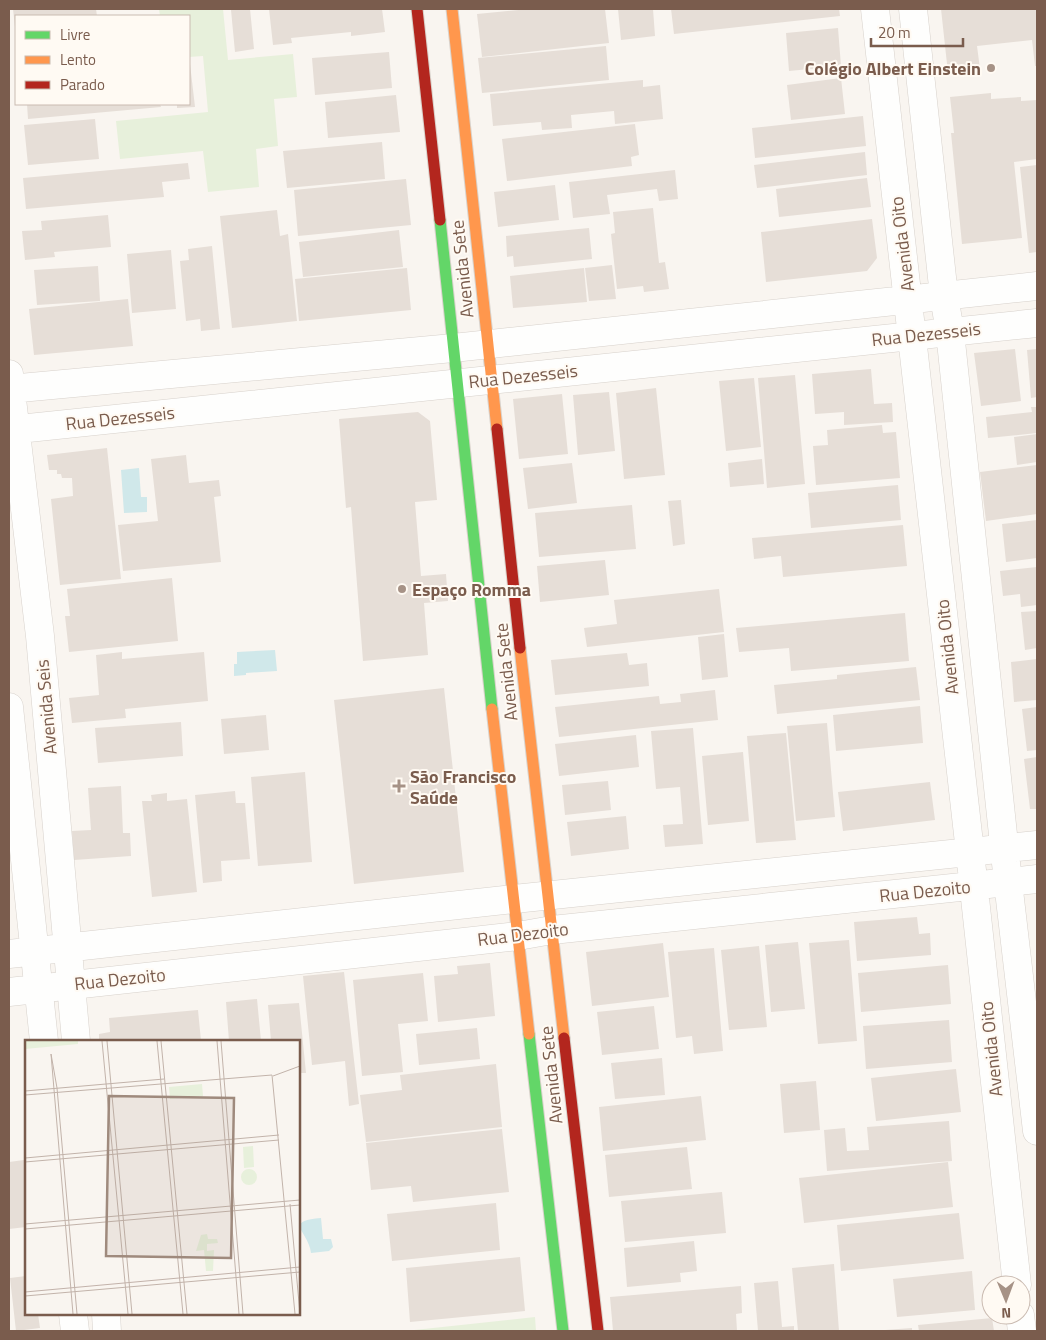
<svg xmlns="http://www.w3.org/2000/svg" width="1046" height="1340" viewBox="0 0 1046 1340" font-family="'Titillium Web',sans-serif">
  <style>
    .green { fill: #e7f0db }
    .water { fill: #d0e8ea }
    .building { fill: #e6ded7 }
    .lines { fill: none; stroke-linecap: round; stroke-linejoin: round }
    .street-casing { stroke: #d7d1cb; stroke-width: 29 }
    .fast-casing { stroke: #d9d2cb; stroke-width: 13 }
    .slow-casing { stroke: #d9d2cb; stroke-width: 13 }
    .jam-casing { stroke: #d9d2cb; stroke-width: 13 }
    .street { stroke: #fefefd; stroke-width: 28 }
    .fast { stroke: #63d668; stroke-width: 11 }
    .slow { stroke: #ff974d; stroke-width: 11 }
    .jam { stroke: #b3261e; stroke-width: 11 }
    .poi-dot { fill: #a69286; stroke: #fffaf3; stroke-width: 2 }
    .labels { text-anchor: middle; dominant-baseline: central; stroke-width: 4; stroke-linejoin: round; paint-order: stroke }
    .poi-label { font-size: 18px; font-weight: bold; fill: #7a5c4d; stroke: #fffaf3; text-anchor: start }
    .street-label { font-size: 18px; fill: #7a5c4d; stroke: #fffaf3 }
    .inset-road { fill: none; stroke: #c2b3aa; stroke-width: 1 }
    .view { fill: #9f8a7d; fill-opacity: 0.15; stroke: #9f8a7d; stroke-width: 2.5 }
    .inset-edge { fill: none; stroke: #7a5c4d; stroke-width: 2.5 }
  </style>
  <rect width="100%" height="100%" fill="#f9f5f0"/>
  <path class="green" d="M159,9h64l5,51 65,-6 4,43 -23,2 4,47 -22,3 3,38 -51,5 -5,-41 -83,8 -4,-38 92,-9 -5,-56 -14,1v-41h-29z
    M535,1317l1,14h-131z"/>
  <path class="water" d="M139,468l2,29h6v15l-23,1 -3,-43z
    M275,650l2,21 -31,2v2l-12,1v-12h3v-12z
    M321,1218l2,21h8l2,8 -4,4 -18,2c-2,-21 -29,-32 10,-35z"/>
  <path class="building" d="M13,9h83l1,7h-81l-1,11z
    M250,9l4,40 -19,3 -4,-42z
    M269,9h113l3,23 -34,4v-4l-60,6 1,5 -19,2z
    M529,9h76l4,34 -127,14 -5,-43z
    M618,9h35l2,27 -34,4z
    M671,9h168l1,7 -166,18z
    M941,9h96v57h-2l-3,-26 -55,6 3,23 -32,4z
    M838,28l3,38 -52,5 -3,-38z
    M606,46l3,34 -127,13 -4,-35z
    M389,52l3,36 -77,7 -3,-37z
    M189,64h1l5,43 -18,1v-4h12z
    M841,78l4,36 -54,6 -4,-35z
    M643,80v7l17,-2 3,34 -48,5 -1,-13 -43,4 1,13 -30,2 -1,-8 -48,4 -3,-32z
    M991,93v6l30,-2v4l16,-1v59l-23,3 8,76 -60,6 -11,-111h3l-4,-36z
    M396,95l4,37 -72,6 -3,-36z
    M27,104h133l1,3 -133,12z
    M863,116l3,30 -111,12 -3,-30z
    M95,119l4,40 -71,6 -4,-40z
    M635,124l4,31 -8,2 1,9 -125,15 -5,-42z
    M382,142l3,37 -98,9 -4,-37z
    M865,152l2,23 -110,13 -3,-23z
    M188,163l2,16 -28,3 2,15 -138,12 -3,-31z
    M1037,165v87l-8,1 -9,-86z
    M675,170l3,29 -19,2 -2,-12 -50,6 3,19 -37,4 -4,-36z
    M867,178l4,29 -92,10 -3,-28z
    M406,179l5,46 -113,11 -4,-46z
    M555,185l4,35 -61,7 -4,-35z
    M653,208l6,55 6,-1 4,27 -25,3 -1,-6 -26,3 -6,-55 4,-1 -2,-21z
    M277,210l3,26 8,-2 9,87 -65,7 -12,-112z
    M108,215l3,32 -57,5 1,5 -30,3 -3,-29 20,-1 -1,-9z
    M872,219l5,39 -10,13 -101,11 -5,-50z
    M589,228l3,31 -78,8 -1,-11 -6,1 -1,-21z
    M399,230l4,37 -100,10 -4,-35z
    M212,246l8,83 -19,2 -1,-12 -14,2 -6,-60 9,-1 -1,-11z
    M171,250l5,59 -44,4 -5,-59z
    M612,265l4,34 -27,2 -4,-33z
    M98,266l2,35 -63,4 -3,-35z
    M407,268l4,42 -112,11 -4,-42z
    M584,268l3,34 -74,6 -3,-32z
    M128,299l5,47 -99,9 -5,-46z
    M1015,349l6,52 -40,5 -7,-53z
    M1037,349v48l-6,1 -4,-48z
    M871,369l3,35 18,-1 1,19 -49,3v-13l-29,2 -3,-40z
    M795,375l10,109 -38,4 -9,-110z
    M754,378l7,69 -35,4 -7,-70z
    M656,388l9,87 -41,4 -8,-86z
    M609,392l6,59 -37,4 -5,-60z
    M562,394l6,60 -49,5 -6,-60z
    M1031,407h6v26l-49,5 -2,-21 46,-5z
    M418,412l12,9 7,79 -22,2 6,74 25,-2 2,27 -24,2 4,52 -65,6 -12,-154 -5,1 -7,-89z
    M882,425l1,8 13,-1 4,46 -84,7 -3,-39 15,-1 -1,-15z
    M1037,434v28l-20,3 -3,-28z
    M107,448l14,131 -61,6 -9,-86 22,-3 -1,-18h-10l-1,-4h-4v-4h-8l-2,-15z
    M186,455l3,28 30,-3 2,16 -7,1 7,65 -98,9 -5,-46 40,-4 -7,-62z
    M762,459l2,25 -34,3 -2,-24z
    M572,463l5,40 -49,6 -5,-41z
    M1037,465v49l-51,7 -6,-49z
    M898,485l3,35 -90,8 -3,-35z
    M681,500l4,44 -12,2 -5,-45z
    M632,505l4,44 -97,8 -4,-44z
    M1037,520v38l-31,4 -4,-38z
    M903,525l4,41 -124,11 -2,-21 -27,3 -2,-21z
    M605,560l4,35 -69,7 -3,-36z
    M1037,567v38l-16,2 -1,-13 -17,2 -3,-25z
    M172,578l6,63 -109,11 -4,-36h5l-3,-27z
    M719,589l5,43 -137,15 -3,-19 33,-4 -3,-24z
    M1037,611v37l-12,2 -4,-38z
    M905,613l4,48 -118,10 -2,-23 -50,4 -3,-24z
    M724,634l4,43 -26,3 -4,-43z
    M122,652v7l82,-7 4,49 -83,8 1,9 -54,5 -3,-25 30,-3 -3,-40z
    M627,653l2,12 18,-2 2,23 -94,9 -4,-35z
    M1037,659v41l-23,2 -3,-40z
    M916,667l4,33 -143,14 -3,-29 63,-6v-4z
    M444,688l20,184 -110,12 -20,-184z
    M715,690l3,30 -159,17 -4,-30 104,-11 1,8 21,-2 -1,-8z
    M920,706l3,37 -87,8 -3,-36z
    M1037,707v43l-10,1 -5,-42z
    M266,715l3,35 -45,4 -3,-35z
    M181,722l2,34 -85,7 -3,-35z
    M827,723l8,94 -39,4 -9,-95z
    M693,728l10,116 -38,3 -2,-22 20,-1 -3,-37 -24,2 -5,-58z
    M786,733l10,107 -40,3 -9,-107z
    M636,735l3,32 -80,9 -4,-32z
    M743,752l6,69 -41,4 -6,-69z
    M1037,757v52h-7l-6,-50z
    M305,772l7,90 -54,4 -7,-89z
    M608,781l3,29 -46,5 -3,-30z
    M930,782l5,38 -92,11 -5,-39z
    M121,786l2,47h7l1,23 -57,4 -2,-29 19,-1 -3,-42z
    M235,791l1,12h9l5,56 -29,2 1,20 -19,2 -8,-88z
    M167,793v8l20,-2 10,93 -45,5 -10,-96h10l-1,-6z
    M626,816l3,33 -58,7 -4,-34z
    M917,917l2,17 11,-1 1,22 -74,6 -3,-39z
    M849,940l8,101 -39,3 -9,-101z
    M798,942l7,67 -34,3 -6,-67z
    M663,943l6,54 -77,9 -6,-54z
    M759,946l8,81 -38,3 -8,-80z
    M714,948l9,103 -29,3 -2,-18 -16,2 -8,-86z
    M490,963l5,53 -57,6 -4,-46 24,-2 -1,-8z
    M948,965l3,39 -90,8 -3,-39z
    M344,972l15,132 -10,2 -4,-45 -33,4 -9,-89z
    M423,973l5,48 -30,3 5,48 -41,4 -9,-96z
    M257,999l4,42h-32l-3,-39z
    M299,1003l7,70h-7v-32h-28l-3,-36z
    M654,1006l5,43 -57,6 -5,-43z
    M198,1010l3,31h-102v-7l11,-2 -1,-14z
    M949,1020l3,42 -86,7 -3,-43z
    M477,1028l3,31 -61,6 -3,-31z
    M662,1058l3,37 -50,4 -4,-36z
    M496,1064l6,63 -136,15 -6,-47 42,-5 -2,-15z
    M956,1069l5,43 -85,9 -5,-43z
    M816,1081l4,49 -36,3 -4,-49z
    M701,1096l5,44 -103,11 -4,-44z
    M949,1121l3,40 -125,10 -3,-41 21,-2 2,23 22,-1 -2,-23z
    M502,1129l7,63 -96,10 -2,-16 -40,4 -5,-47z
    M687,1147l5,42 -83,8 -4,-42z
    M24,1160l2,19v48l-17,2v-67z
    M948,1162l5,45 -149,16 -5,-45z
    M722,1192l4,41 -101,9 -4,-41z
    M496,1203l4,47 -108,11 -5,-47z
    M959,1213l5,46 -123,12 -4,-46z
    M694,1241l3,30 -17,2 1,9 -54,5 -3,-39z
    M520,1257l5,54 -115,11 -4,-54z
    M834,1264l5,67h-41l-6,-63z
    M972,1271l3,39 -78,7 -4,-38z
    M26,1276v38h12l2,14 -24,3 -6,-53z
    M778,1281l4,46 12,-1v5h-36l-4,-48z
    M741,1286l1,27 -6,1 1,17h-124l-3,-34z
    M992,1318l2,13h-75l-1,-6z
    M912,1328v3h-27v-1z"/>
  <g class="lines">
    <g class="street-casing">
      <path id="street" d="M875,9l95,843 47,433
        M913,9l31,287 6,36 58,550 29,249
        M9,374l31,262 36,405
        M9,389l444,-41 584,-62
        M9,430l1028,-107
        M9,707l35,334
        M9,954l505,-55 523,-54
        M9,992l509,-56 34,-6 485,-51
        M73,1314l2,17
        M106,1314l1,17
        M1020,1315l2,16"/>
    </g>
    <g class="fast-casing">
      <path id="fast" d="M440,220l52,489
        M529,1034l34,297"/>
    </g>
    <g class="slow-casing">
      <path id="slow" d="M452,9l45,420
        M520,648l44,390
        M492,709l37,325"/>
    </g>
    <g class="jam-casing">
      <path id="jam" d="M417,9l23,211
        M497,429l23,219
        M564,1038l34,293"/>
    </g>
    <use href="#street" class="street"/>
    <use href="#fast" class="fast"/>
    <use href="#slow" class="slow"/>
    <use href="#jam" class="jam"/>
  </g>
  <g class="poi-dot">
    <circle cx="991" cy="68" r="5"/>
    <circle cx="402" cy="589" r="5"/>
    <path d="M396.5 778.5h5v5h5v5h-5v5h-5v-5h-5v-5h5z"/>
  </g>
  <g class="labels">
    <g class="poi-label">
      <text x="981" y="68" text-anchor="end">Colégio Albert Einstein</text>
      <text x="412" y="589">Espaço Romma</text>
      <text x="410" y="776">São Francisco<tspan x="410" dy="21">Saúde</tspan></text>
    </g>
    <g class="street-label">
      <text transform="translate(902 244) rotate(-97)">Avenida Oito</text>
      <text transform="translate(462 269) rotate(-96)">Avenida Sete</text>
      <text transform="translate(926 334) rotate(-6)">Rua Dezesseis</text>
      <text transform="translate(523 376) rotate(-6)">Rua Dezesseis</text>
      <text transform="translate(120 418) rotate(-6)">Rua Dezesseis</text>
      <text transform="translate(947 647) rotate(-96)">Avenida Oito</text>
      <text transform="translate(506 672) rotate(-96)">Avenida Sete</text>
      <text transform="translate(46 707) rotate(-95)">Avenida Seis</text>
      <text transform="translate(925 891) rotate(-6)">Rua Dezoito</text>
      <text transform="translate(523 934) rotate(-7)">Rua Dezoito</text>
      <text transform="translate(120 979) rotate(-6)">Rua Dezoito</text>
      <text transform="translate(991 1049) rotate(-96)">Avenida Oito</text>
      <text transform="translate(551 1075) rotate(-96)">Avenida Sete</text>
    </g>
  </g>
  <g transform="translate(25 1040)">
    <rect width="275" height="275" fill="#f9f5f0"/>
    <path d="M0,1h53v3l-53,5zM177,44l1,12 -33,3 -1,-12zM228,106l1,21 -10,1 -1,-21zM216 137a8 8 0 1 1 16 0a8 8 0 1 1-16 0ZM182,194l1,5h9l1,4 -11,1v7l7,-1 -1,21h-7l-2,-21 -8,1 5,-16z" fill="#e7f0db"/>
    <path class="inset-road" d="M77,1l26,273M82,1l25,273M132,1l26,273M136,1l26,273M192,1l22,273M196,1l22,273M26,14l6,34 20,226M26,14l22,260M248,36l27,-10M0,51l139,-12M0,55l247,-20 23,239M0,118l254,-23M0,122l254,-22M265,164l10,110M0,184l275,-24M0,189l275,-24M0,252l275,-25M0,256l275,-24"/>
    <path class="view" d="M84,56l125,2 -3,160 -125,-2z"/>
    <rect width="275" height="275" class="inset-edge"/>
  </g>
  <rect width="1046" height="1340" fill="none" stroke="#7a5c4d" stroke-width="20"/>
  <rect x="15" y="15" width="175" height="90" fill="#fffaf3" stroke="#cabbb1"/>
  <rect x="25" y="31" width="25" height="8" fill="#63d668" stroke="#cabbb1"/>
  <text x="60" y="40" font-size="15" fill="#7a5c4d">Livre</text>
  <rect x="25" y="56" width="25" height="8" fill="#ff974d" stroke="#cabbb1"/>
  <text x="60" y="65" font-size="15" fill="#7a5c4d">Lento</text>
  <rect x="25" y="81" width="25" height="8" fill="#b3261e" stroke="#cabbb1"/>
  <text x="60" y="90" font-size="15" fill="#7a5c4d">Parado</text>
  <g transform="translate(1006 1300) rotate(179)"><circle r="24" fill="#fffaf3" stroke="#cabbb1"/>
  <path d="M0-4L9 19L0 12L-9 19Z" fill="#a69286"/>
  <text y="-8" font-size="14" font-weight="bold" text-anchor="middle" fill="#7a5c4d">N</text>
  </g>
  <path d="M871 38v8h92v-8" fill="none" stroke="#7a5c4d" stroke-width="2.5"/>
  <text x="878" y="38" font-size="15" fill="#7a5c4d" stroke="#fffaf3" stroke-width="4" paint-order="stroke">20 m</text>
</svg>
